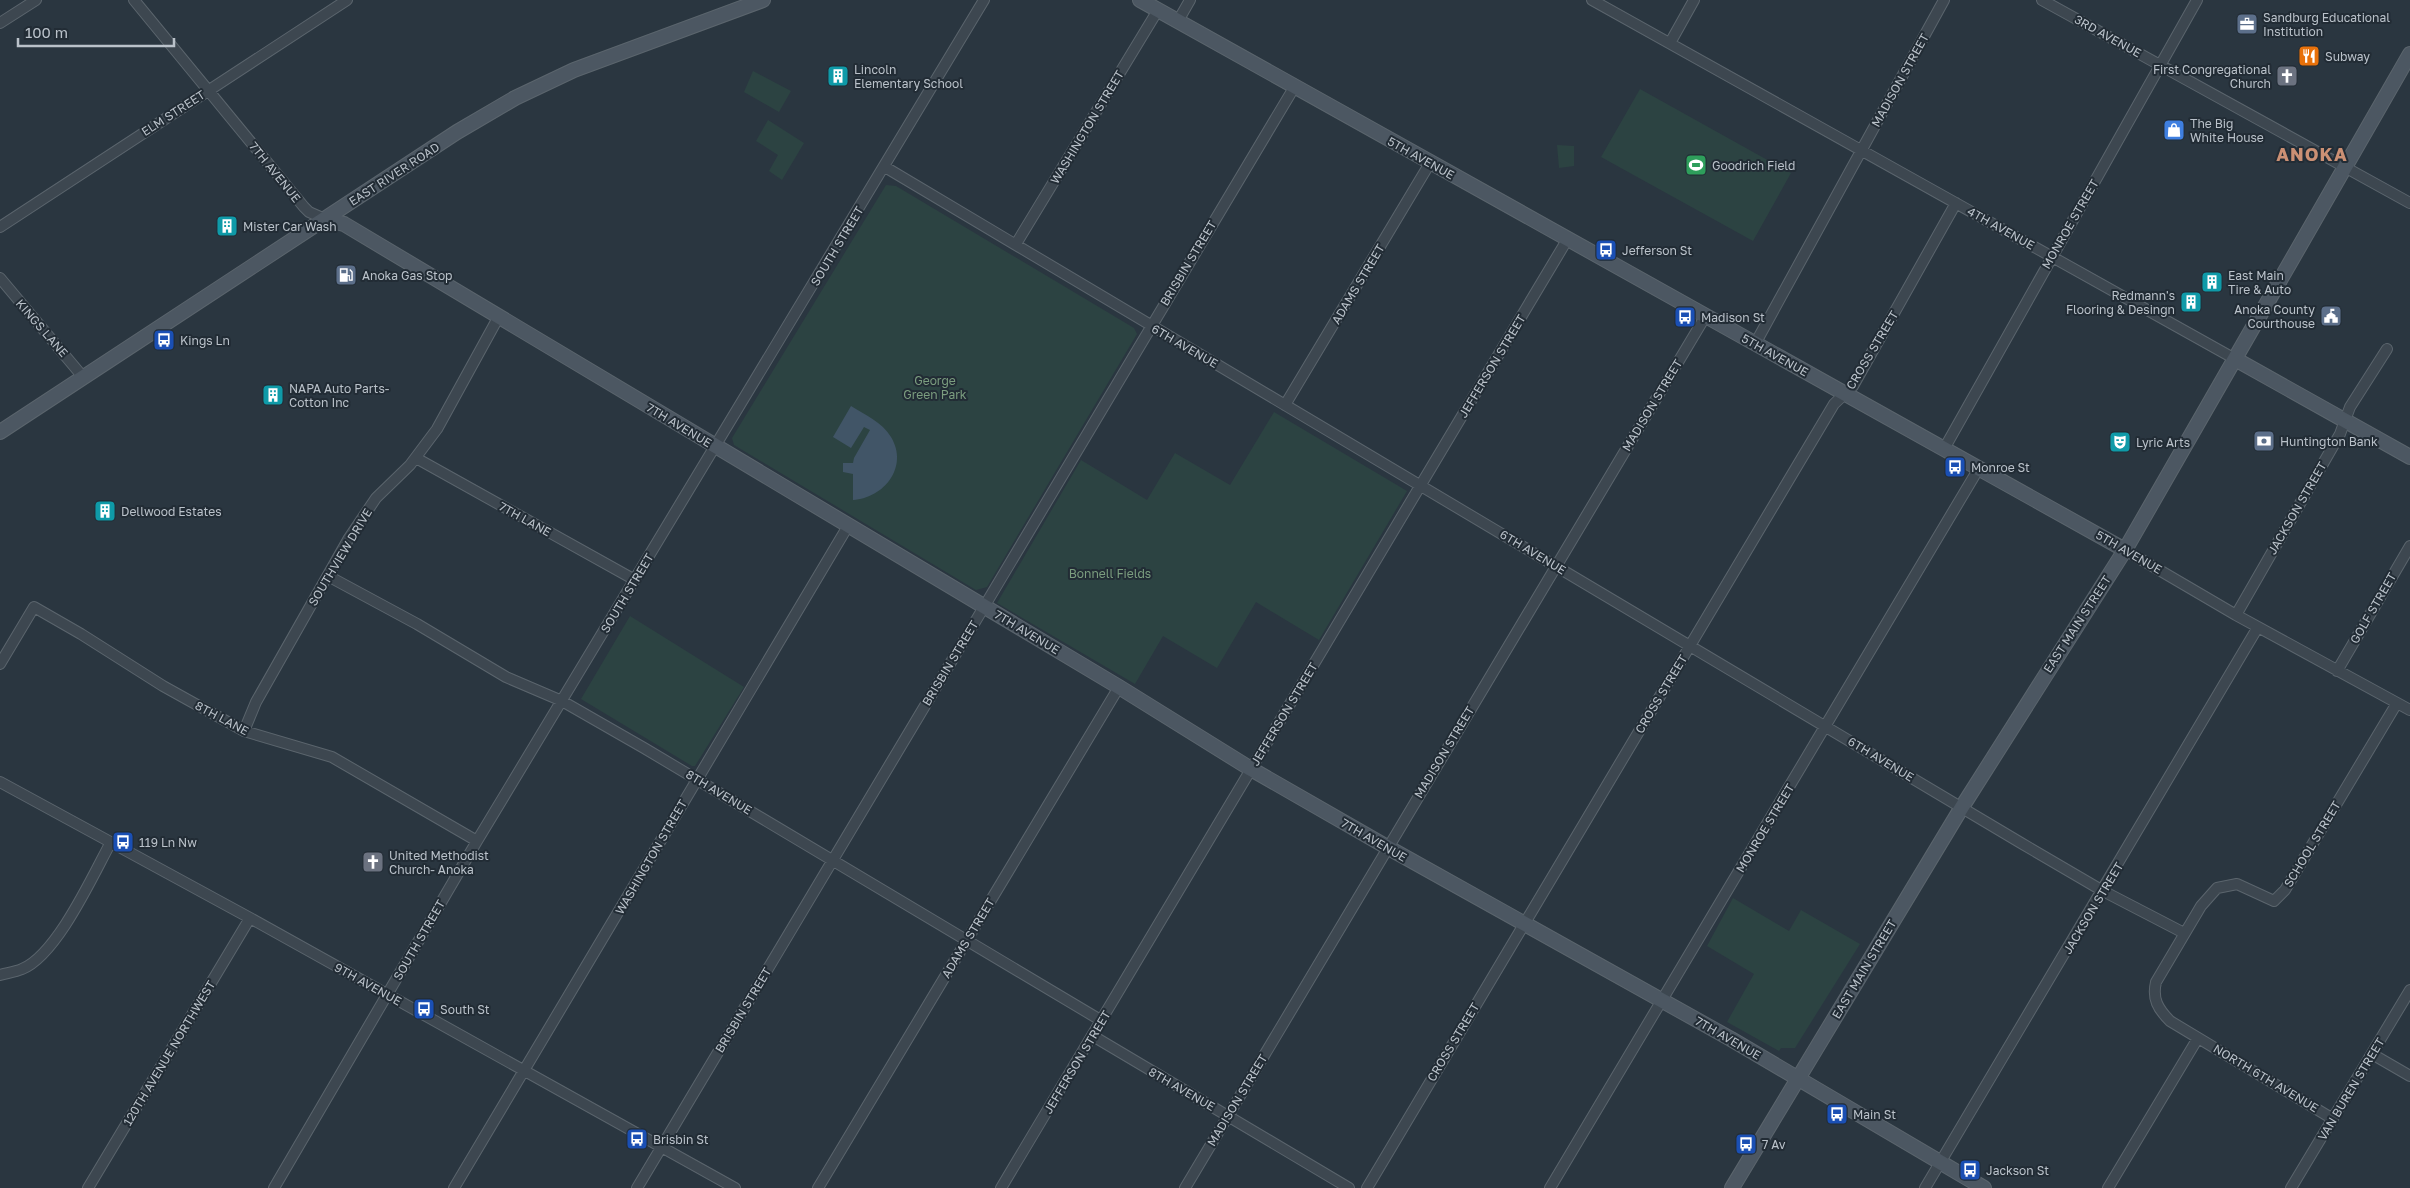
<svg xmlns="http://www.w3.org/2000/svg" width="2410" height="1188" viewBox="0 0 2410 1188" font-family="'Golos Text',sans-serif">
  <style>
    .green { fill: #2c4342 }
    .water { fill: #415567 }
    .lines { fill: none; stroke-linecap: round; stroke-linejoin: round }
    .street-casing { stroke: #5b656d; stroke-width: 12 }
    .secondary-casing { stroke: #5b656d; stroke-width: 16 }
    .street { stroke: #3d4750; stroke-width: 10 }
    .secondary { stroke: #4c5762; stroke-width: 14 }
    .labels { text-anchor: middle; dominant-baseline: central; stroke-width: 4; stroke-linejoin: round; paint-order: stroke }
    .poi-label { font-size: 12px; fill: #bac2ca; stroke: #222c35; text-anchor: start }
    .street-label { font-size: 12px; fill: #bac2ca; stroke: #222c35 }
    .park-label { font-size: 12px; fill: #7b9d7f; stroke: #222c35 }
    .district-label { font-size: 18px; font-weight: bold; letter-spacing: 1px; fill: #cb9074; stroke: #222c35 }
  </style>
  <rect width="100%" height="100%" fill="#2a3640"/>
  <path class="green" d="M753,71l38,20 -12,21 -35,-20z
    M1640,89l151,84 -38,68 -152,-84z
    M768,120l36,23 -22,37 -13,-9 9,-16 -22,-14z
    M1557,145l17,1v20l-15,2z
    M886,185l10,1 238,142 3,6 -150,253 -11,3 -242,-145 -2,-7z
    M1274,412l133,79 -88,149 -63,-38 -39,66 -54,-32 -28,48 -138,-81 84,-143 66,40 28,-47 55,32z
    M630,616l114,71 -49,79h-3l-111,-67z
    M1733,898l56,33 12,-21 59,34 -65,104h-14l-2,3 -52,-29 27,-48 -47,-28z"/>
  <path class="water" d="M851,406c14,9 31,16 40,31 18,30 -7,61 -38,63v-26l-10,-2v-9h10l1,-5 16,-28 -6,-3 -13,21 -18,-11z"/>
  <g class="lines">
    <g class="street-casing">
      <path id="street" d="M134,0l170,207 5,5 16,7
        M1592,0l643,359
        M2042,0l368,203
        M1178,21l12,-21
        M0,23l36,-23
        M1670,43l24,-43
        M885,167l1136,676 82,48 81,42
        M0,227l347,-227
        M1016,244l142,-234
        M0,278l83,99
        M1755,344l189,-344
        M1285,405l145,-242
        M1944,449l253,-449
        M416,458l219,122
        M2125,550l111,65 174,95
        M328,576l89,48 89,53 56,24 82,47 458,273
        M2236,615l104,-181 10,-27 37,-58
        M0,664l34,-57 47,27 82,52 81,45 88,26 145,84
        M2337,671l73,-125
        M244,731l12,-29 93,-164 27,-40 34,-33 27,-36 61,-111
        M0,782l250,136 485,270
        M0,975c7,-2 15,-3 22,-6 35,-14 71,-94 89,-127
        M1093,1036l256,152
        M2372,1054l38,22
        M2333,1119l-163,-98c-12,-12 -18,-22 -14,-39l45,-76 16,-18 20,-4 37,17 11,-11 112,-187
        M88,1188l162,-270
        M274,1188l203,-347 507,-841
        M454,1188l394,-662
        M637,1188l658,-1102
        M818,1188l301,-501
        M1001,1188l566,-948
        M1185,1188l520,-871
        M1367,1188l467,-784 19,-18 103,-183
        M1550,1188l429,-720
        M1925,1188l333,-561
        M2108,1188l90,-150
        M2291,1188l119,-198"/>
    </g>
    <g class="secondary-casing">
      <path id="secondary" d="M1140,0l985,550
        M325,219l19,5 775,463 132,82 136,78 344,192 253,149
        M2235,359l175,98
        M0,432l457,-300 58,-34 59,-28 189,-70
        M1732,1188l230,-381 163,-257 285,-496"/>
    </g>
    <use href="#street" class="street"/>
    <use href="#secondary" class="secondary"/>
  </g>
  <defs>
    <g id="office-square" transform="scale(1.125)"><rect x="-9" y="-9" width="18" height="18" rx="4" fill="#5c6f8a" stroke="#222c35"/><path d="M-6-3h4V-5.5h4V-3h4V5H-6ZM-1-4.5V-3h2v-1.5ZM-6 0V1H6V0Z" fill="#fff"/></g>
    <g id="restaurant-square" transform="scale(1.125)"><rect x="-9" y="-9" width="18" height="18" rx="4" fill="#e8710a" stroke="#222c35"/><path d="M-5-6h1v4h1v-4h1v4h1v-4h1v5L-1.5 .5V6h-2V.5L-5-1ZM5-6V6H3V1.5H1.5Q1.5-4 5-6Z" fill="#fff"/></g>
    <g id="building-square" transform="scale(1.125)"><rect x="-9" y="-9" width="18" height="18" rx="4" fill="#0f9aa8" stroke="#222c35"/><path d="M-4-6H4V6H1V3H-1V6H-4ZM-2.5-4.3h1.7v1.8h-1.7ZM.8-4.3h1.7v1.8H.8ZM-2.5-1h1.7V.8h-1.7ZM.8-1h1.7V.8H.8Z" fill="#fff"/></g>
    <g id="church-square" transform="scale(1.125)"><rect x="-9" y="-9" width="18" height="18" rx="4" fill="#6b7280" stroke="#222c35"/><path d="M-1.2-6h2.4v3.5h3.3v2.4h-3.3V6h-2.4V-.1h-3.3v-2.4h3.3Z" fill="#fff"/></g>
    <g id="shop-square" transform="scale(1.125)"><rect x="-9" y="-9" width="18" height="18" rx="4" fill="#3f7fe0" stroke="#222c35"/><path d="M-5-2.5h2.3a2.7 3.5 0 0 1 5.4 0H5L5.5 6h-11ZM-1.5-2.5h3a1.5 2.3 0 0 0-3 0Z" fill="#fff"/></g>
    <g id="stadium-square" transform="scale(1.125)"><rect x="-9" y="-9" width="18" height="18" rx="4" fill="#2e9e5b" stroke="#222c35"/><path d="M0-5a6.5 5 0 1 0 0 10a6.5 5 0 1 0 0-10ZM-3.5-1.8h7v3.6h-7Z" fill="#fff"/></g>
    <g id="bus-square" transform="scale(1.125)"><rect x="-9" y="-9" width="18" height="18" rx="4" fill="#1a4fb4" stroke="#222c35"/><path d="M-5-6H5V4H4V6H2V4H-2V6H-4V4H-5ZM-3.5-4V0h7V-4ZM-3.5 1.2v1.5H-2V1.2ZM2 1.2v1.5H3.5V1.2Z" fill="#fff"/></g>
    <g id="fuel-square" transform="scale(1.125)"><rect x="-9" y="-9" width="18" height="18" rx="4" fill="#5c6f8a" stroke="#222c35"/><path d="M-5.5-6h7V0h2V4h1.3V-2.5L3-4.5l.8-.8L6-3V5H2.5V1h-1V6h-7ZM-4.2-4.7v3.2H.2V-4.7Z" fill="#fff"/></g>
    <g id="civic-square" transform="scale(1.125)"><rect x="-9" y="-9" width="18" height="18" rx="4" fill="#5c6f8a" stroke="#222c35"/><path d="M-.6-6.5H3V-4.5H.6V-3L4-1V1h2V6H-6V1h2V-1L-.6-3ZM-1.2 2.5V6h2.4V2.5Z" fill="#fff"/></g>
    <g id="bank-square" transform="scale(1.125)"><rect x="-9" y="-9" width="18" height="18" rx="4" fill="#5c6f8a" stroke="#222c35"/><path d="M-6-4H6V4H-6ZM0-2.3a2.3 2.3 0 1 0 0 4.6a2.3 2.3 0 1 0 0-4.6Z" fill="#fff"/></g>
    <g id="theatre-square" transform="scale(1.125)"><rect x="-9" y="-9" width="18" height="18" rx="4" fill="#0f9aa8" stroke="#222c35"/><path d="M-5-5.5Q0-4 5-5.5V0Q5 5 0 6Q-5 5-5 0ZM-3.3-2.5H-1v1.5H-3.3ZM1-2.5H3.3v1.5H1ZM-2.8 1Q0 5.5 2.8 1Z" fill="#fff"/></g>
  </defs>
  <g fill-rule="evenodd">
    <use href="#office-square" x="2247" y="24"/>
    <use href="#restaurant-square" x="2309" y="56"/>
    <use href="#building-square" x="838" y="76"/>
    <use href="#church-square" x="2287" y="76"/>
    <use href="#shop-square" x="2174" y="130"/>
    <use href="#stadium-square" x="1696" y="165"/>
    <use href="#building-square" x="227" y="226"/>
    <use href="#bus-square" x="1606" y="250"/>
    <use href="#fuel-square" x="346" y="275"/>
    <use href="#building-square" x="2212" y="282"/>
    <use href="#building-square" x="2191" y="302"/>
    <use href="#civic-square" x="2331" y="316"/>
    <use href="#bus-square" x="1685" y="317"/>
    <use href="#bus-square" x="164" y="340"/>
    <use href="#building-square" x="273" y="395"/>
    <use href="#bank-square" x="2264" y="441"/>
    <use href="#theatre-square" x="2120" y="442"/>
    <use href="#bus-square" x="1955" y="467"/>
    <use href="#building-square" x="105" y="511"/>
    <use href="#bus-square" x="123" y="842"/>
    <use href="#church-square" x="373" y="862"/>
    <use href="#bus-square" x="424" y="1009"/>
    <use href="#bus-square" x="1837" y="1114"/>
    <use href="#bus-square" x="637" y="1139"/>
    <use href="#bus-square" x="1746" y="1144"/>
    <use href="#bus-square" x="1970" y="1170"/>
  </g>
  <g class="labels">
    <g class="poi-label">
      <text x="2263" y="17">Sandburg Educational<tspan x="2263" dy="14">Institution</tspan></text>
      <text x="2325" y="56">Subway</text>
      <text x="854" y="69">Lincoln<tspan x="854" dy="14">Elementary School</tspan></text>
      <text x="2271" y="69" text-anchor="end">First Congregational<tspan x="2271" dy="14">Church</tspan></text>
      <text x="2190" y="123">The Big<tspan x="2190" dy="14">White House</tspan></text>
      <text x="1712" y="165">Goodrich Field</text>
      <text x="243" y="226">Mister Car Wash</text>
      <text x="1622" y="250">Jefferson St</text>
      <text x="362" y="275">Anoka Gas Stop</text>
      <text x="2228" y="275">East Main<tspan x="2228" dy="14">Tire &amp; Auto</tspan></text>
      <text x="2175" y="295" text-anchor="end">Redmann's<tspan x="2175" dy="14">Flooring &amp; Desingn</tspan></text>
      <text x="2315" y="309" text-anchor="end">Anoka County<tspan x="2315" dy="14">Courthouse</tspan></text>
      <text x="1701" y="317">Madison St</text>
      <text x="180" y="340">Kings Ln</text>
      <text x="289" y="388">NAPA Auto Parts-<tspan x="289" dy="14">Cotton Inc</tspan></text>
      <text x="2280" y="441">Huntington Bank</text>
      <text x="2136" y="442">Lyric Arts</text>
      <text x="1971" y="467">Monroe St</text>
      <text x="121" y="511">Dellwood Estates</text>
      <text x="139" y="842">119 Ln Nw</text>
      <text x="389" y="855">United Methodist<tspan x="389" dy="14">Church- Anoka</tspan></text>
      <text x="440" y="1009">South St</text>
      <text x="1853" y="1114">Main St</text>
      <text x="653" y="1139">Brisbin St</text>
      <text x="1762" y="1144">7 Av</text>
      <text x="1986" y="1170">Jackson St</text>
    </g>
    <g class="street-label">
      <text transform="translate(2108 36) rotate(29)">3RD AVENUE</text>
      <text transform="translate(1900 80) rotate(-61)">MADISON STREET</text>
      <text transform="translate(173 113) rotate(-33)">ELM STREET</text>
      <text transform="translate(1087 127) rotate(-59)">WASHINGTON STREET</text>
      <text transform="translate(1421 158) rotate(29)">5TH AVENUE</text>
      <text transform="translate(275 172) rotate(51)">7TH AVENUE</text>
      <text transform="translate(394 174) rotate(-33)">EAST RIVER ROAD</text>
      <text transform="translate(2070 224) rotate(-60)">MONROE STREET</text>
      <text transform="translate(2001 228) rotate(29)">4TH AVENUE</text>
      <text transform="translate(837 246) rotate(-59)">SOUTH STREET</text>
      <text transform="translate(1188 263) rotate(-59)">BRISBIN STREET</text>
      <text transform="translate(1358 284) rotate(-59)">ADAMS STREET</text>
      <text transform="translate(42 328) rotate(49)">KINGS LANE</text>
      <text transform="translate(1185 346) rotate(30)">6TH AVENUE</text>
      <text transform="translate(1872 350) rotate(-59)">CROSS STREET</text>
      <text transform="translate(1775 355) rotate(29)">5TH AVENUE</text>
      <text transform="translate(1492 366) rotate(-59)">JEFFERSON STREET</text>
      <text transform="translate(1652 405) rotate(-59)">MADISON STREET</text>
      <text transform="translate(679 425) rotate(31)">7TH AVENUE</text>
      <text transform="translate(2297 508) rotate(-60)">JACKSON STREET</text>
      <text transform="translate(525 519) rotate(29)">7TH LANE</text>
      <text transform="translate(1533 552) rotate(31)">6TH AVENUE</text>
      <text transform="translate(2129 552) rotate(30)">5TH AVENUE</text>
      <text transform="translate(340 557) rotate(-59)">SOUTHVIEW DRIVE</text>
      <text transform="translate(627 593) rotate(-59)">SOUTH STREET</text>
      <text transform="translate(2373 608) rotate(-60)">GOLF STREET</text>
      <text transform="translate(2077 624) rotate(-57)">EAST MAIN STREET</text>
      <text transform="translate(1027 632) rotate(31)">7TH AVENUE</text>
      <text transform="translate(950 663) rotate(-59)">BRISBIN STREET</text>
      <text transform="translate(1661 694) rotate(-59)">CROSS STREET</text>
      <text transform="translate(1284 714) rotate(-59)">JEFFERSON STREET</text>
      <text transform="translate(222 718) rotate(28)">8TH LANE</text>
      <text transform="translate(1444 752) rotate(-59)">MADISON STREET</text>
      <text transform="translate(1881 759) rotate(31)">6TH AVENUE</text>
      <text transform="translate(719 792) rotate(31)">8TH AVENUE</text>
      <text transform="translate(1765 828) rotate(-59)">MONROE STREET</text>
      <text transform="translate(1374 840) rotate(30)">7TH AVENUE</text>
      <text transform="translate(2312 844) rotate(-59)">SCHOOL STREET</text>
      <text transform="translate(651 857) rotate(-60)">WASHINGTON STREET</text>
      <text transform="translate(2093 908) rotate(-59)">JACKSON STREET</text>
      <text transform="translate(968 938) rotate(-59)">ADAMS STREET</text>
      <text transform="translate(419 940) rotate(-60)">SOUTH STREET</text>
      <text transform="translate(1864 969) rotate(-59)">EAST MAIN STREET</text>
      <text transform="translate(368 984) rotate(29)">9TH AVENUE</text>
      <text transform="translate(743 1010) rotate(-59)">BRISBIN STREET</text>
      <text transform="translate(1728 1038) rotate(30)">7TH AVENUE</text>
      <text transform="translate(1453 1042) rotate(-59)">CROSS STREET</text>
      <text transform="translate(169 1053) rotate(-59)">120TH AVENUE NORTHWEST</text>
      <text transform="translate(1077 1062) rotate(-59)">JEFFERSON STREET</text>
      <text transform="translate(2266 1078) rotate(31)">NORTH 6TH AVENUE</text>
      <text transform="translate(1182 1089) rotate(30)">8TH AVENUE</text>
      <text transform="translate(2351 1089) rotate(-59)">VAN BUREN STREET</text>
      <text transform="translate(1237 1100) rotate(-59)">MADISON STREET</text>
    </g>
    <g class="park-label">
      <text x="935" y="380">George<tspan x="935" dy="14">Green Park</tspan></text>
      <text x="1110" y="573">Bonnell Fields</text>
    </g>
    <g class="district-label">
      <text x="2312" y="154">ANOKA</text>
    </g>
  </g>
  <path d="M18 38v8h156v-8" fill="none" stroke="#bac2ca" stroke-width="2.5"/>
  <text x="25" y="38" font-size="15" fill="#bac2ca" stroke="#222c35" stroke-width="4" paint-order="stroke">100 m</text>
</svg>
